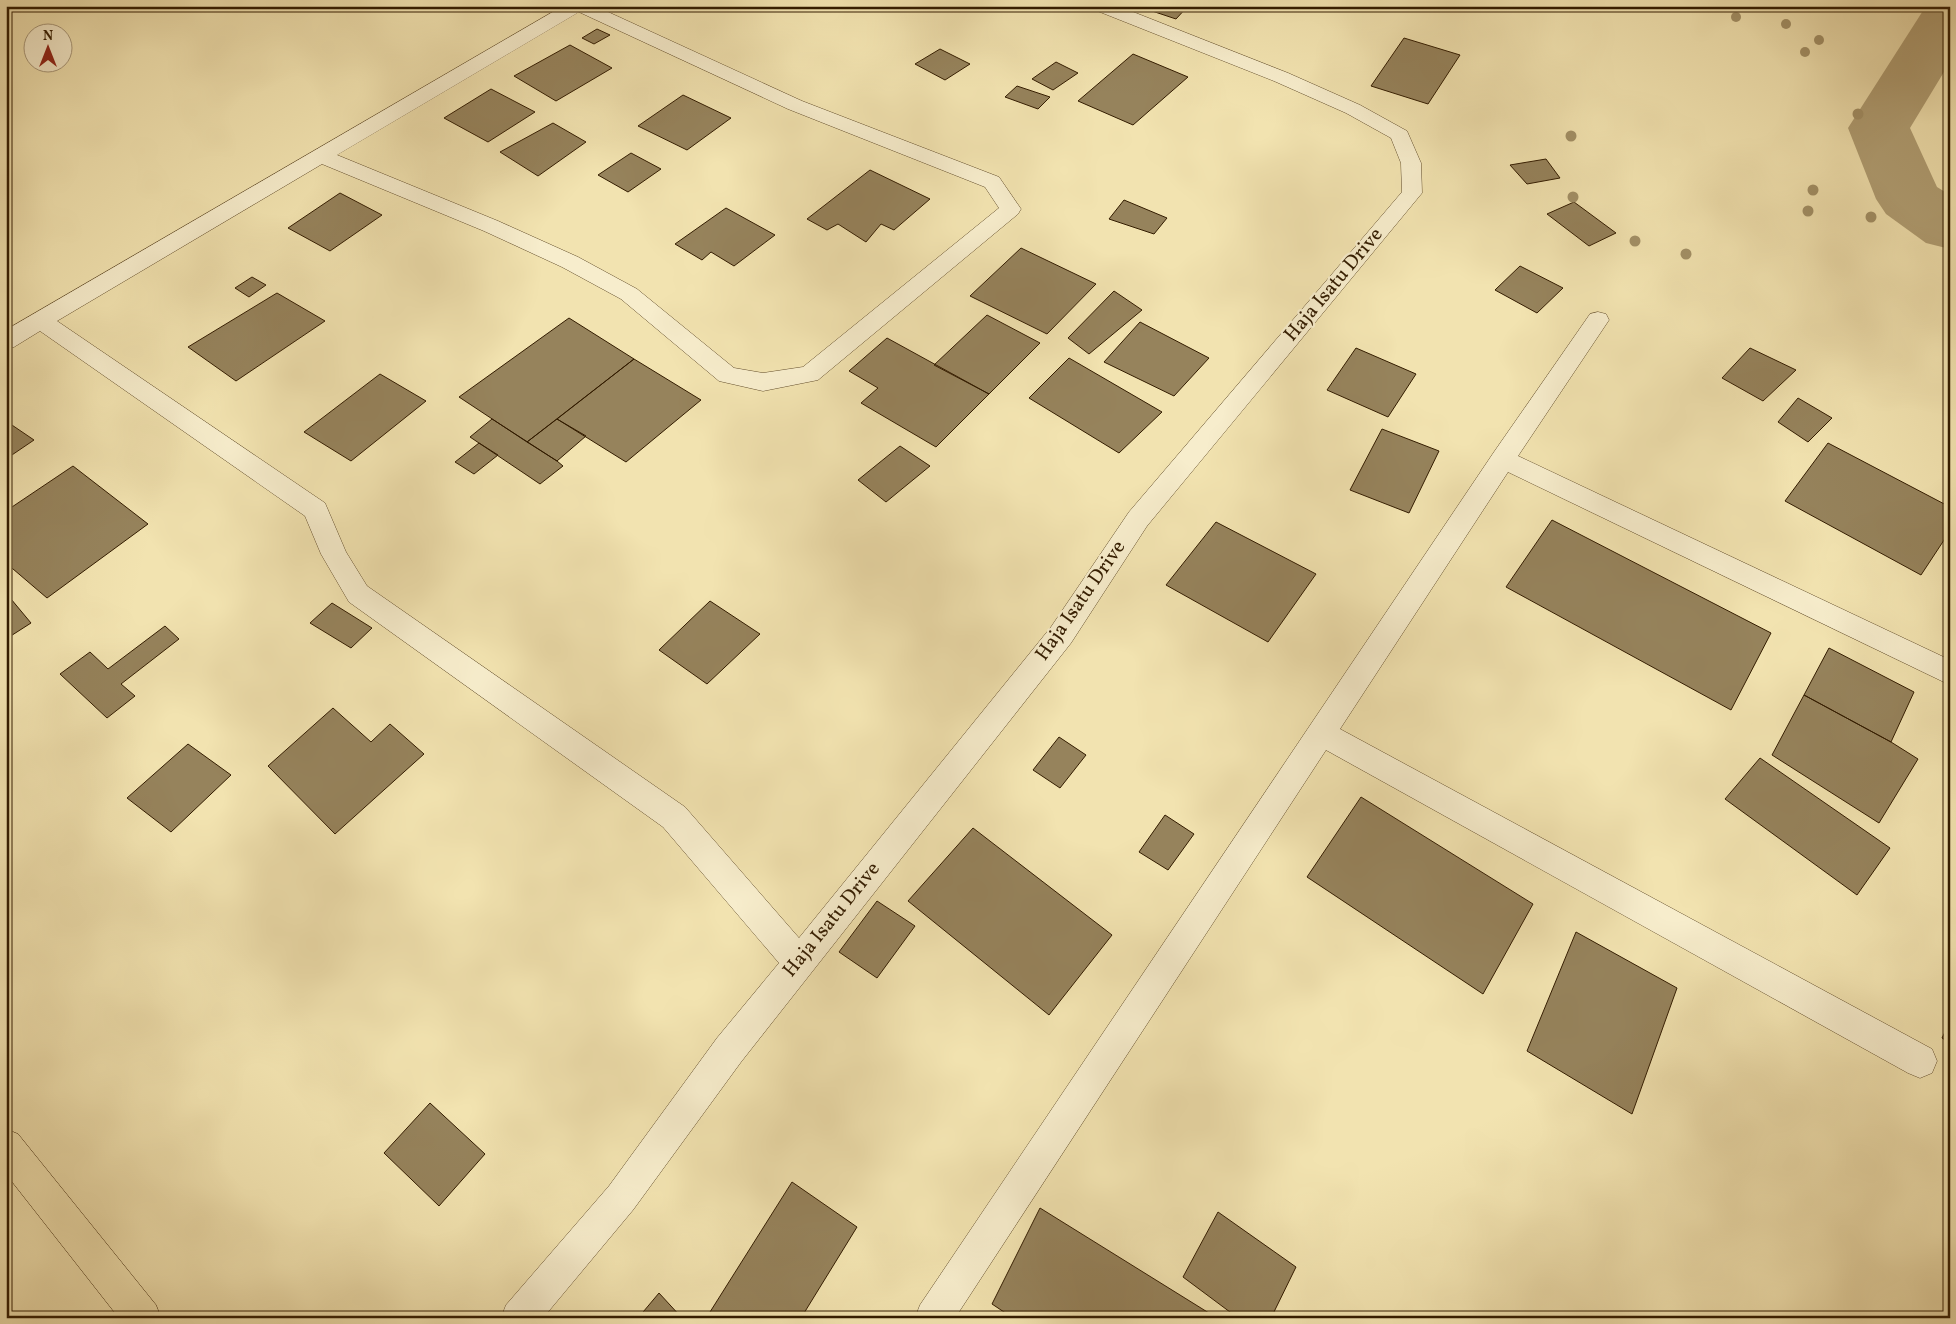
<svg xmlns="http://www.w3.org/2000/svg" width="1956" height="1324" viewBox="0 0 1956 1324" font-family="Vollkorn,serif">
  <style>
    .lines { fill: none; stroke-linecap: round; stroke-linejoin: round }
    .river { fill: #b19f74; fill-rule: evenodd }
    .building { fill: #96835c; stroke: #331c00 }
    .minor-casing { stroke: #634e2c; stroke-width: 1 }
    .primary-casing { stroke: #331c00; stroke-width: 1 }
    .minor { fill: #f7edcc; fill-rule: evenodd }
    .primary { fill: #f2e3b0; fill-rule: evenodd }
    .tree { fill: #a39167 }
    .labels { text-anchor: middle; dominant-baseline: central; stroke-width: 4.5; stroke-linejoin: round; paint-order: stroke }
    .street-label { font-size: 20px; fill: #331c00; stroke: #f7edcc }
  </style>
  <rect width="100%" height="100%" fill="#f2e3b0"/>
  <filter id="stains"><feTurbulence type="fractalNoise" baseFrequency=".004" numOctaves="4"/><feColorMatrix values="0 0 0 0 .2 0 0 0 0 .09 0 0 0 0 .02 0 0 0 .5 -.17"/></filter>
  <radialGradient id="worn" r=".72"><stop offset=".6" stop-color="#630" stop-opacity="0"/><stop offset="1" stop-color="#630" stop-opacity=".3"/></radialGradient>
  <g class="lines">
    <path class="river" d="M1926,6h24v56l-40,66 27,59 13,8v54l-24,-6 -40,-29 -10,-15 -28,-71z"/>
  </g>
  <path class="building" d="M1144,6h44l-12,13 -33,-11z
    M597,29l13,6 -16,9 -12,-6z
    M1404,38l56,17 -32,49 -57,-18z
    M570,45l42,23 -56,33 -42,-25z
    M940,49l30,15 -25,16 -30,-16z
    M1133,54l55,23 -55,48 -55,-24z
    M1056,62l22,11 -25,17 -21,-11z
    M1017,86l33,11 -12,12 -33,-12z
    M491,89l44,23 -47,30 -44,-24z
    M683,95l48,23 -44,32 -49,-24z
    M553,123l33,19 -48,34 -38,-24z
    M631,153l30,16 -33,23 -30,-17z
    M1546,159l14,19 -33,6 -17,-19z
    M870,170l60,29 -36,31 -13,-6 -15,18 -28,-18 -11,6 -20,-11z
    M340,193l42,22 -52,36 -42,-23z
    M1124,200l43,18 -13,16 -45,-15z
    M1574,202l42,31 -27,13 -42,-32z
    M726,208l49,27 -41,31 -23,-14 -9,8 -27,-16z
    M1021,248l75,36 -49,50 -77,-38z
    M1520,266l43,22 -26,25 -42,-23z
    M252,277l14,8 -17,12 -14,-9z
    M1114,291l28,19 -53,44 -21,-16z
    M277,293l48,28 -89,60 -48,-34z
    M987,315l53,28 -51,51 -55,-29z
    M569,318l65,41 -107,83 -68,-45z
    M1140,322l69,36 -35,38 -70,-34z
    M887,338l102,56 -53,53 -75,-44 17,-15 -29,-17z
    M1356,348l60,26 -28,43 -61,-27z
    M1750,348l46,22 -33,31 -41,-23z
    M1069,358l93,54 -43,41 -90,-55z
    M634,359l67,41 -75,62 -69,-43z
    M380,374l46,27 -75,60 -47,-29z
    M1798,398l34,20 -24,24 -30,-20z
    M492,419l65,42 6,5 -23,18 -70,-47z
    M557,419l29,17 -29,25 -30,-19z
    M6,421l28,19 -28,19z
    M1382,429l57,22 -30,62 -59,-23z
    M479,443l19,12 -24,19 -19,-12z
    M1828,443l122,64v24l-29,44 -136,-74z
    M900,446l30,20 -44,36 -28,-22z
    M73,466l75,58 -101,74 -41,-35v-52z
    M1552,520l219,113 -40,77 -225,-123z
    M1216,522l100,52 -48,68 -102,-57z
    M6,593l25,30 -25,16z
    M710,601l50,33 -53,50 -48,-34z
    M332,603l40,25 -21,20 -41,-25z
    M165,626l14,13 -58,45 14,12 -28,22 -47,-44 30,-22 18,17z
    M1829,648l85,44 -23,50 -87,-47z
    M1804,695l87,47 27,17 -39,64 -107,-68z
    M333,708l38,34 19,-18 34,30 -89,80 -67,-68z
    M1059,737l27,18 -26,33 -27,-18z
    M188,744l43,31 -60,57 -44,-34z
    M1760,758l130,90 -33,47 -132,-96z
    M1361,797l172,107 -50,90 -176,-117z
    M1165,815l29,19 -26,36 -29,-18z
    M973,828l139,107 -63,80 -141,-114z
    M877,901l38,25 -38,52 -38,-26z
    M1576,932l101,56 -45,126 -105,-63z
    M1950,1022v21l-8,-5z
    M430,1103l55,51 -46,52 -55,-53z
    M792,1182l65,45 -56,91h-83l-8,-6z
    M1040,1208l177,110h-204l-21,-14z
    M1218,1212l78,55 -25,51h-33l-55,-41z
    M659,1293l23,25h-44z"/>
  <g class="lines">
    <g class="minor-casing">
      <path id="minor" d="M563,6h32l207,95 197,76 22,32 -3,5 -200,166 -55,11 -44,-10 -98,-82 -59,-32 -78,-36 -162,-67 -265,157 268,182 21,49 21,34 318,221 114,131 252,-311 78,-115 273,-320 -1,-29 -10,-25 -45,-25 -72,-32 -179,-71 -3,-4h26l170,67 72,32 47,26 14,32 1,30 -275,333 -76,117 -330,419 -108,148 -90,108h-42l5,-13 103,-119 108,-148 62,-75 -116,-136 -314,-225 -28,-48 -16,-38 -265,-185 -26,16 -8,2v-19zM579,12l209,97 197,78 14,21 -196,159 -40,6 -29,-5 -97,-79 -59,-32 -80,-36 -161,-66z
        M1598,312l8,2 3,6 -91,136 432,204v25l-442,-213 -168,257 592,320 5,12 -5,12 -12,5 -12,-5 -582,-323 -371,568h-40l5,-13 574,-853 96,-138z"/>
    </g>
    <g class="primary-casing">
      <path id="primary" d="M6,1129l12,5 138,171 5,13h-42l-113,-144z"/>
    </g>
    <use href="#minor" class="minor"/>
    <use href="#primary" class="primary"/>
  </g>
  <g class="tree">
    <circle cx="1736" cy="17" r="5"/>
    <circle cx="1786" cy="24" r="5"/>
    <circle cx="1819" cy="40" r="5"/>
    <circle cx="1805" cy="52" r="5"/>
    <circle cx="1858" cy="114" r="5.5"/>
    <circle cx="1571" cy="136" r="5.5"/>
    <circle cx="1813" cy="190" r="5.5"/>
    <circle cx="1573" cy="197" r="5.5"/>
    <circle cx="1808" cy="211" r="5.5"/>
    <circle cx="1871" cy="217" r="5.5"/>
    <circle cx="1635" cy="241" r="5.5"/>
    <circle cx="1686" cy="254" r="5.5"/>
  </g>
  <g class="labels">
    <g class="street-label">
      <text transform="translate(1334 285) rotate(-50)">Haja Isatu Drive</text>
      <text transform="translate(1081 601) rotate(-55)">Haja Isatu Drive</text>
      <text transform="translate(832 920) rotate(-51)">Haja Isatu Drive</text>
    </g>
  </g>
  <rect width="1956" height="1324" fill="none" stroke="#f2e3b0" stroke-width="25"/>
  <rect x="8" y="8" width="1941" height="1309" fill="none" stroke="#331c00" stroke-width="2.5"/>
  <rect x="12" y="12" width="1931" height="1299" fill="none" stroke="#331c00"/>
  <g transform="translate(48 48)"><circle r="24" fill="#f7edcc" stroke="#a9997a"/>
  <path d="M0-4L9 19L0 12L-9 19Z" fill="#8f2418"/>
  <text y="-8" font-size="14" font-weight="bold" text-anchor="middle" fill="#331c00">N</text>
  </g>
  <rect width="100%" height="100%" filter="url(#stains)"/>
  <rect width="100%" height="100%" fill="url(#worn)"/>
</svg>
